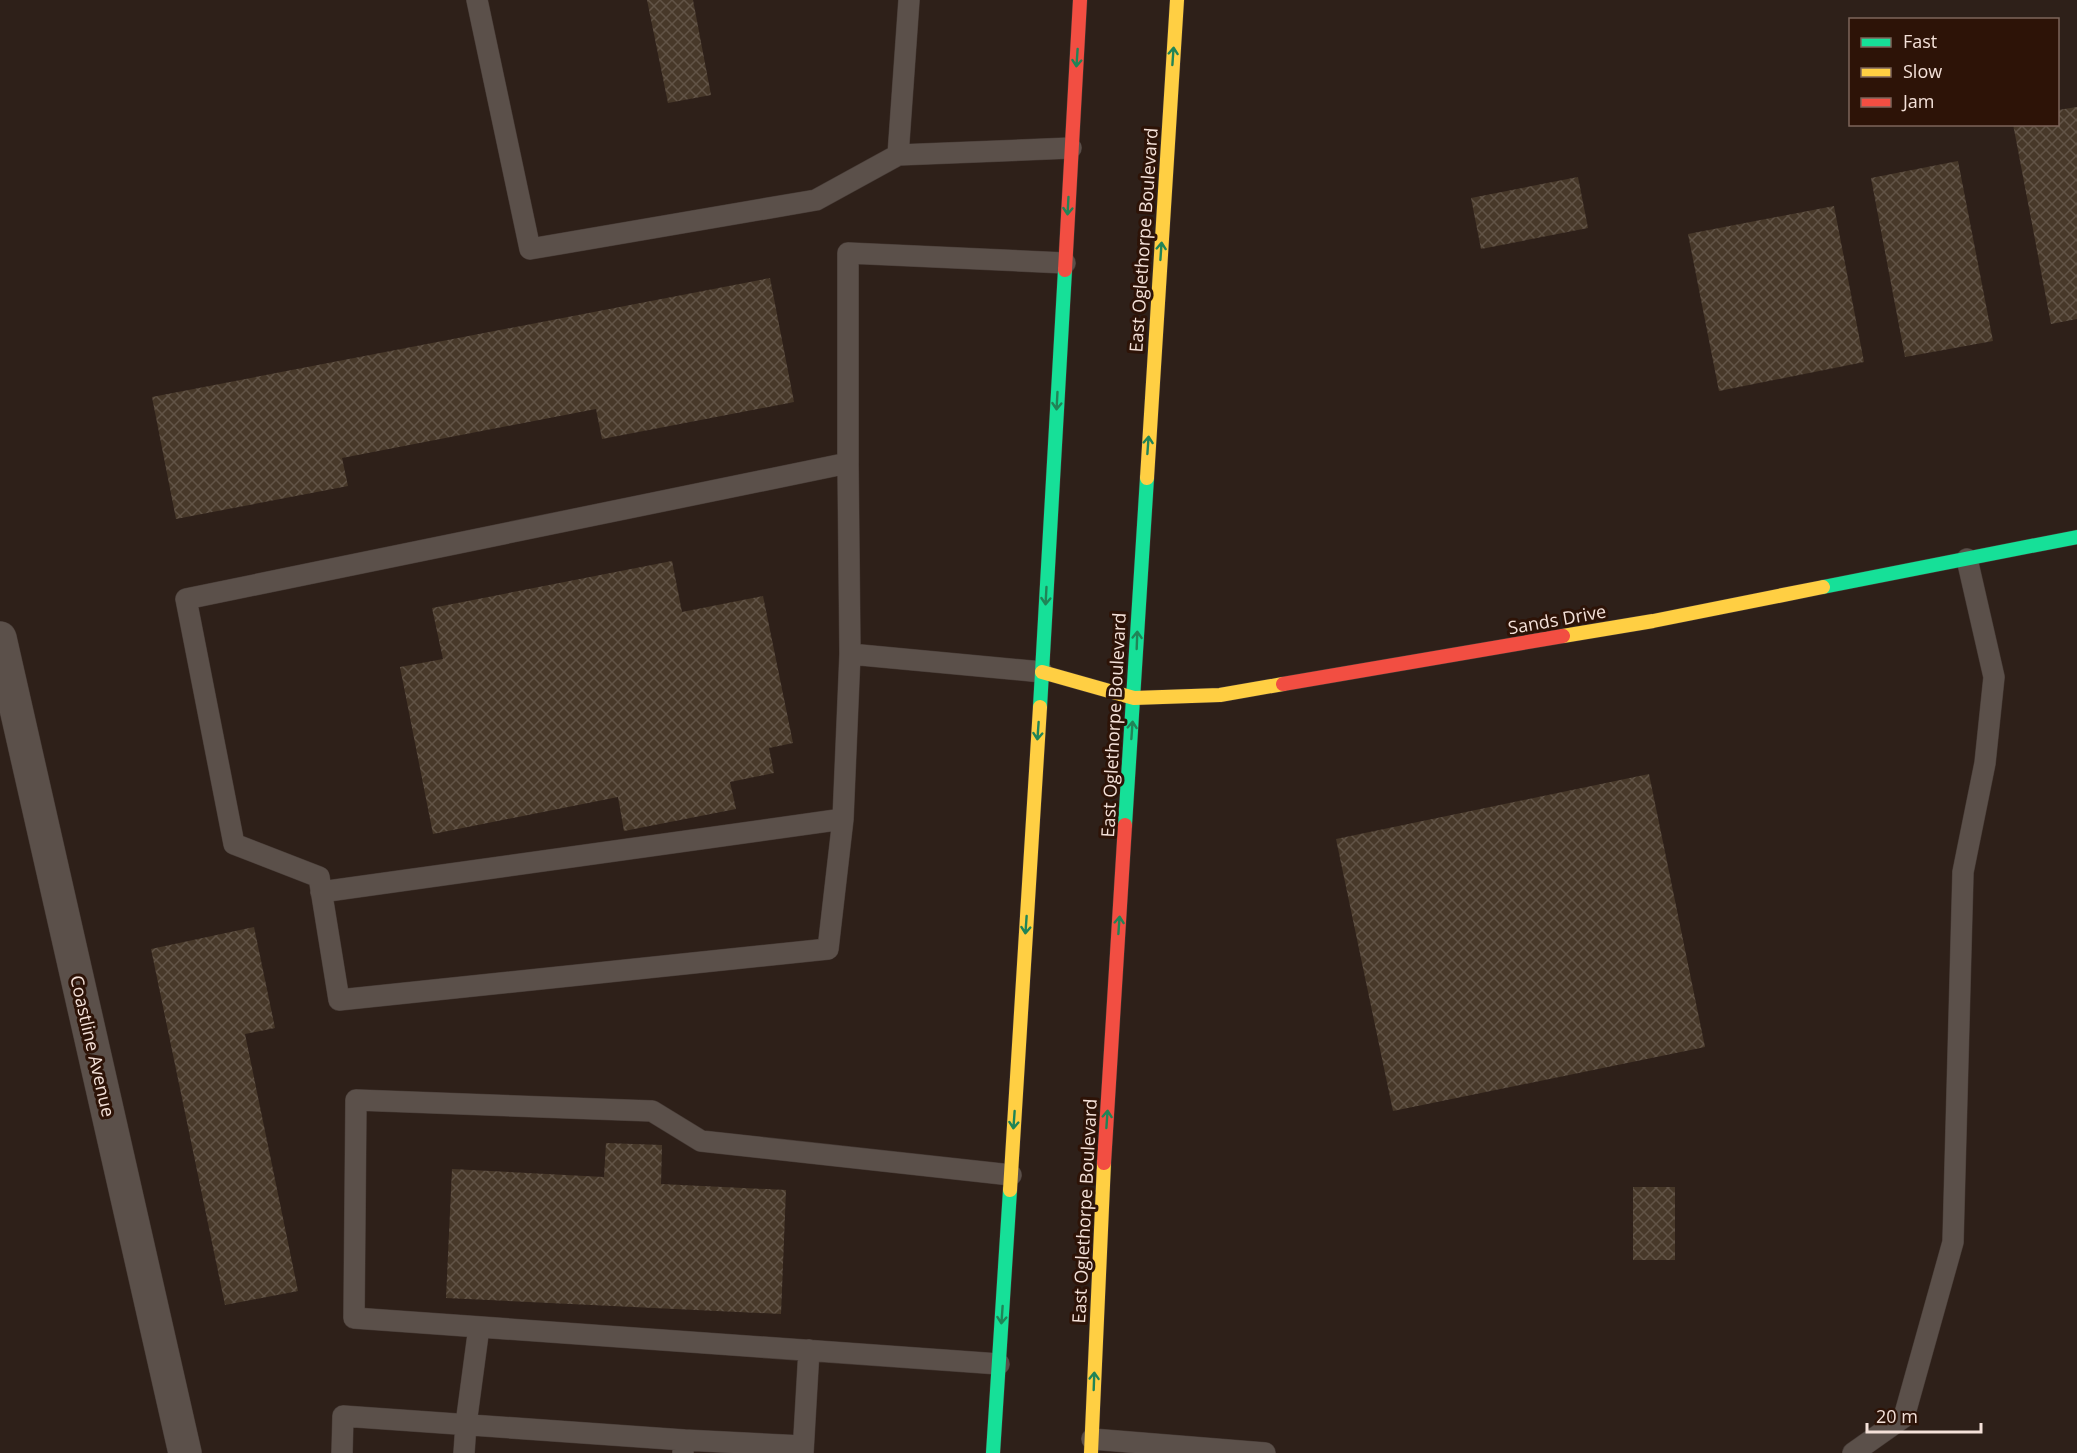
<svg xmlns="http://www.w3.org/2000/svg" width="2077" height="1453" viewBox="0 0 2077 1453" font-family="'Open Sans',sans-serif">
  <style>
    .building { fill: url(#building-cross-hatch) }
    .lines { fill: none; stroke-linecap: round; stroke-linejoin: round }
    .lane-casing { stroke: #463a35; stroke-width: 22 }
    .street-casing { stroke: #463a35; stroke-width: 34 }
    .fast-casing { stroke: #463a35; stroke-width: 15 }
    .slow-casing { stroke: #463a35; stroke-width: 15 }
    .jam-casing { stroke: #463a35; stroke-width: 15 }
    .lane { stroke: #5b504a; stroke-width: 21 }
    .street { stroke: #5b504a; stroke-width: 33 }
    .fast { stroke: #16e098; stroke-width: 14 }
    .slow { stroke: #ffcf43; stroke-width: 14 }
    .jam { stroke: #f24e42; stroke-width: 14 }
    .oneway { stroke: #208457 }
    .labels { text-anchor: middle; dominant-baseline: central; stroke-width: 6; stroke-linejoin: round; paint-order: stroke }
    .street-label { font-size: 18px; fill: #f4e1d9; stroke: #2d1307 }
  </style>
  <defs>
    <pattern id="building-cross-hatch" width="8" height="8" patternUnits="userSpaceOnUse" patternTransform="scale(1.5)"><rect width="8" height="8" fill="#473829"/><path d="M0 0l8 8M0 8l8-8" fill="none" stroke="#625447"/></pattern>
  </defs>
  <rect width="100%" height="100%" fill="#2e2019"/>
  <path class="building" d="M647,0h46l18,95 -43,8z
    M2077,107v212l-26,5 -38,-200h45v-14z
    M1958,161l35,180 -88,16 -34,-179z
    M1578,177l10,51 -107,21 -10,-51z
    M1834,206l30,156 -145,29 -31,-157z
    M770,278l24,124 -192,37 -6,-30 -254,49 6,28 -172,33 -24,-122z
    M672,561l10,51 81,-16 30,147 -24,5 5,25 -44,9 6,27 -112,22 -6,-34 -185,37 -33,-167 43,-8 -11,-51z
    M1649,774l56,273 -312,64 -57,-272z
    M254,927l21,101 -30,6 53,257 -73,14 -74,-356z
    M606,1143l56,2 -1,39 125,6 -5,124 -335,-16 6,-129 152,8z
    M1633,1187h42v73h-42z"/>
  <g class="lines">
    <g class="lane-casing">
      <path id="lane" d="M477,0l53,249 286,-49 82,-45 173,-7
        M898,155l11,-155
        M848,463l2,191 -7,165 -15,130 -489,51 -20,-123 -85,-33 -48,-245z
        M848,463v-210l217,10
        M850,654l192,18
        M321,892l522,-73
        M999,1364l-645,-46 2,-218 296,11 49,30 310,34
        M1092,1439l173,14
        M683,1452l1,-12 119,6
        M342,1453l1,-37 341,24
        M464,1453l2,-29 13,-97
        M803,1453l6,-103
        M1853,1453l51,-36 49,-175 10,-370 22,-109 9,-86 -27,-118"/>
    </g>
    <g class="street-casing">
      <path id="street" d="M0,638l185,815"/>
    </g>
    <g class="fast-casing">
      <path id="fast" d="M1823,587l254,-50
        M1040,707l25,-437
        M1125,825l22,-347
        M993,1453l17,-263"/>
    </g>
    <g class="slow-casing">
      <path id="slow" d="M1147,478l30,-478
        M1563,636l90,-15 170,-34
        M1042,672l92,26 86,-3 63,-11
        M1010,1190l30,-483
        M1091,1453l13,-290"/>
    </g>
    <g class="jam-casing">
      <path id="jam" d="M1065,270l15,-270
        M1283,684l280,-48
        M1104,1163l21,-338"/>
    </g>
    <use href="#lane" class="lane"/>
    <use href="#street" class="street"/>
    <use href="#fast" class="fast"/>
    <use href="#slow" class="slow"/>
    <use href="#jam" class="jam"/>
  </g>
  <defs><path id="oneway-shaft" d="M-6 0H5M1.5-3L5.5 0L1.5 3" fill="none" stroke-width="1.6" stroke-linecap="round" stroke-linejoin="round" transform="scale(1.5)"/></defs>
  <g class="oneway">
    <use href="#oneway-shaft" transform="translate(1173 56) rotate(-86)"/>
    <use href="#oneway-shaft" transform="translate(1077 58) rotate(94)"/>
    <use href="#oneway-shaft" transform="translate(1068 206) rotate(93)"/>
    <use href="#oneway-shaft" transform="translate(1161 251) rotate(-86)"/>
    <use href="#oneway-shaft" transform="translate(1057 401) rotate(93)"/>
    <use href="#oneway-shaft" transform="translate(1148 445) rotate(-86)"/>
    <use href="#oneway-shaft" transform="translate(1046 596) rotate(93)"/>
    <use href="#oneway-shaft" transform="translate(1137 640) rotate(-88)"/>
    <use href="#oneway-shaft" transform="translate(1132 730) rotate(-86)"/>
    <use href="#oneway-shaft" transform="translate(1038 731) rotate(94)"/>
    <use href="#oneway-shaft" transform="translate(1026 925) rotate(94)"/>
    <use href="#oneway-shaft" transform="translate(1119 925) rotate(-86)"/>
    <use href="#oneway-shaft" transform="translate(1107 1119) rotate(-86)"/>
    <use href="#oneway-shaft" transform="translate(1014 1120) rotate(94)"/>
    <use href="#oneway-shaft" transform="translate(1002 1315) rotate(94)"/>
    <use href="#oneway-shaft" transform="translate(1094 1381) rotate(-88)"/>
  </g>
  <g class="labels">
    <g class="street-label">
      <text transform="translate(1143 240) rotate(-86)">East Oglethorpe Boulevard</text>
      <text transform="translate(1557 619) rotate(-10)">Sands Drive</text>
      <text transform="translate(1113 725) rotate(-87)">East Oglethorpe Boulevard</text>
      <text transform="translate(93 1046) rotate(77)">Coastline Avenue</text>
      <text transform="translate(1084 1211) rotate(-87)">East Oglethorpe Boulevard</text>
    </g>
  </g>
  <rect x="1849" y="18" width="210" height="108" fill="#2d1307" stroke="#7d655b" stroke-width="1.5"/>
  <rect x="1861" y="38" width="30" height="9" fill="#16e098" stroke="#7d655b" stroke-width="1.5"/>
  <text x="1903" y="48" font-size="18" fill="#f4e1d9">Fast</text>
  <rect x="1861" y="68" width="30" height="9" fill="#ffcf43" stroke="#7d655b" stroke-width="1.5"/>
  <text x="1903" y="78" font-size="18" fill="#f4e1d9">Slow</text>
  <rect x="1861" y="98" width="30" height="9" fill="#f24e42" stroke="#7d655b" stroke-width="1.5"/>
  <text x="1903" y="108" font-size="18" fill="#f4e1d9">Jam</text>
  <path d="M1867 1423v9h114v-9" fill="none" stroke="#f4e1d9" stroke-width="3"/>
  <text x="1876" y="1423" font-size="18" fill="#f4e1d9" stroke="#2d1307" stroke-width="4.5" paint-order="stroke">20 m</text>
</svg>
